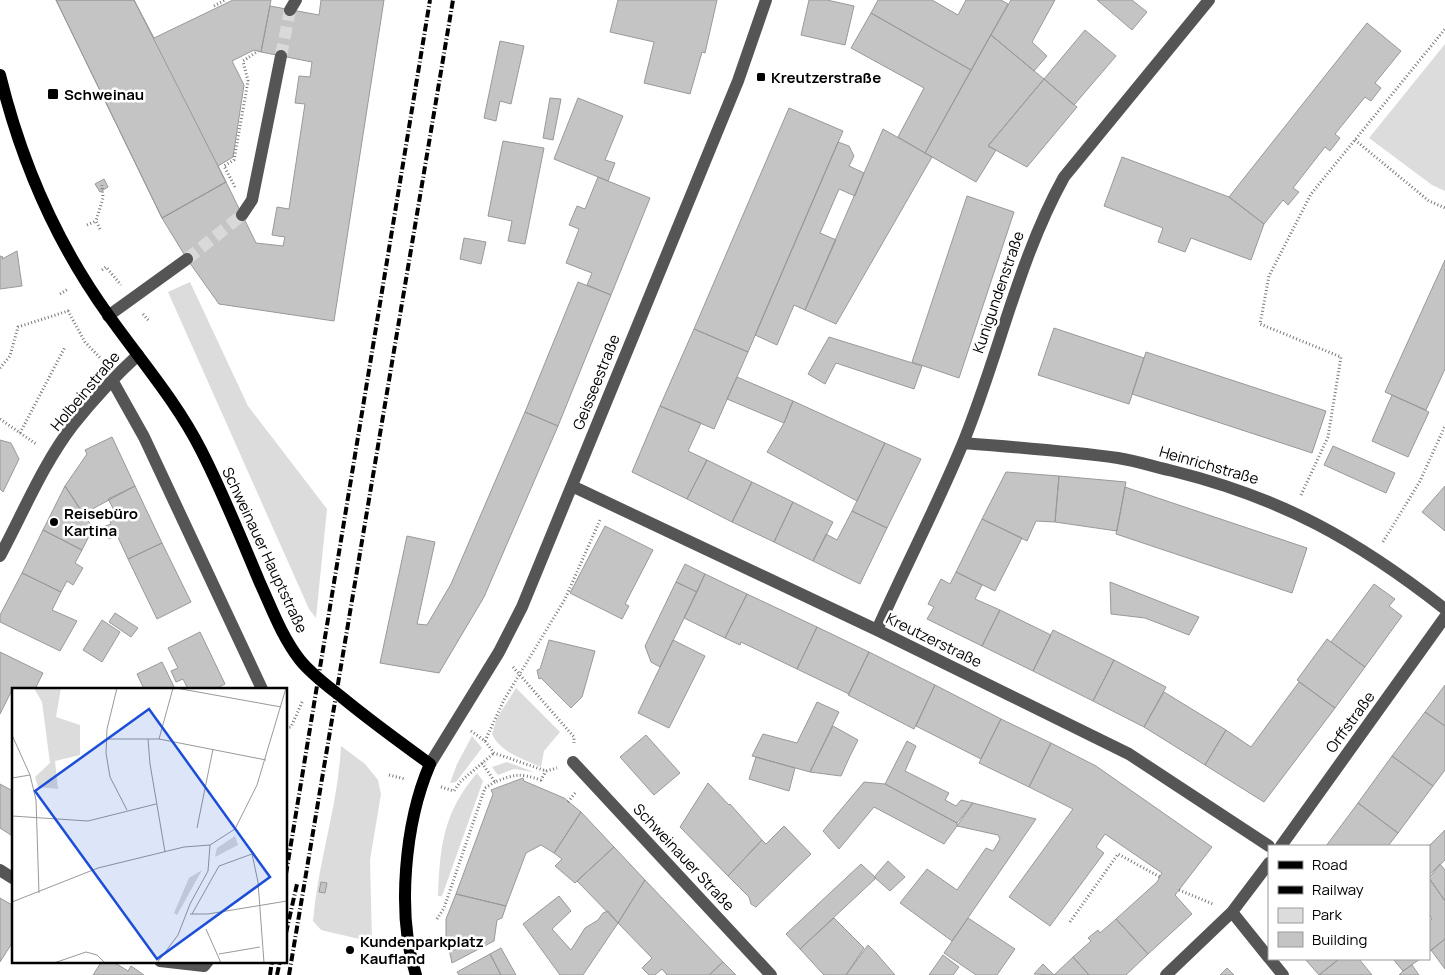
<svg xmlns="http://www.w3.org/2000/svg" width="1445" height="975" viewBox="0 0 1445 975" font-family="Manrope,sans-serif">
  <style>
    .green { fill: #dcdcdc }
    .building { fill: #c4c4c4; stroke: #999 }
    .lines { fill: none; stroke-linecap: round; stroke-linejoin: round }
    .minor-tunnel { stroke: #d9d9d9; stroke-width: 12; stroke-dasharray: 12 6; stroke-linecap: butt }
    .path { stroke: #777; stroke-width: 3; stroke-dasharray: 1 2.5; stroke-linecap: butt }
    .minor { stroke: #555; stroke-width: 12 }
    .major { stroke: #000; stroke-width: 12 }
    .rail { stroke: #000; stroke-width: 4; stroke-dasharray: 8 2.5 1 2.5; stroke-linecap: butt }
    .poi-dot { fill: #000; stroke: #fff; stroke-width: 2 }
    .labels { text-anchor: middle; dominant-baseline: central; stroke-width: 5; stroke-linejoin: round; paint-order: stroke }
    .poi-label { font-size: 15px; font-weight: bold; fill: #000; stroke: #fff; text-anchor: start }
    .street-label { font-size: 15px; fill: #000; stroke: #fff }
    .inset-road { fill: none; stroke: #999; stroke-width: 1 }
    .view { fill: #1d4ed8; fill-opacity: 0.15; stroke: #1d4ed8; stroke-width: 2.5 }
    .inset-edge { fill: none; stroke: #000; stroke-width: 2.5 }
  </style>
  <rect width="100%" height="100%" fill="#fff"/>
  <path class="green" d="M1445,44v147l-13,-6 -63,-47z
    M190,282l58,124 79,103 -11,109 -7,-9 -141,-317z
    M516,688l44,44 -16,19 -3,16c-18,-8 -40,-14 -49,-33l5,-16z
    M472,736l10,12 -26,34 -6,1 7,-19z
    M341,746l24,18 13,16 3,14 -11,66 2,82 -51,-12 -8,-9c5,-60 25,-115 28,-175z
    M507,762l27,10 -20,-3 -16,6 -6,-8z
    M477,773l6,8 -41,115h-4c2,-50 5,-83 39,-123z"/>
  <path class="building" d="M56,0h78l20,38 79,-38h38l-10,52 -7,-2 -22,11 12,24 -11,72 -15,9 8,16 -64,36z
    M56,0h78l92,182 -64,36z
    M321,0h63l-50,321 -115,-17 -32,-45 -25,-41 64,-36 30,61 27,3 2,-9 -13,-2 5,-28 12,2 16,-105 -10,-1 4,-27 11,1 2,-15 -51,-10 9,-46 49,9z
    M618,0h99l-12,53 -3,-1 -12,42 -46,-11 10,-41 -44,-10z
    M809,0h18l27,6 -9,39 -44,-10z
    M878,0h54l26,15 8,-15h35l7,4 -37,66 -100,-57z
    M1011,0h44l-23,42 15,14 -13,15 -43,-36z
    M1097,0h35l15,12 -15,18z
    M871,13l100,57 -46,83 -27,-16 26,-49 -73,-40z
    M1367,23l34,28 -26,32 6,5 -10,13 -6,-4 -30,37 5,4 -10,13 -5,-4 -32,41 6,4 -11,13 -5,-5 -19,24 -35,-27z
    M1085,30l31,26 -42,49 -30,-26z
    M991,35l53,44 -56,67 8,4 -20,32 -51,-29z
    M500,41l24,5 -13,58 -11,-3 -4,20 -12,-3z
    M1044,79l33,28 -50,60 -39,-21z
    M550,98l11,1 -8,41 -10,-2z
    M578,98l45,18 -18,44 10,3 -7,18 -54,-22z
    M789,108l54,23 -95,221 -54,-23z
    M883,129l49,28 -96,167 -31,-14z
    M503,141l41,7 -19,96 -17,-3 4,-20 -24,-5z
    M838,142l11,4 5,10 -5,10 15,7 -9,23 -16,-7 -19,44 16,7 -31,70 -11,-5 -17,40 -22,-10z
    M1122,157l107,40 35,27 -13,36 -60,-22 -6,14 -27,-10 5,-14 -59,-22z
    M598,177l52,21 -39,97 -24,-10 5,-12 -26,-10 13,-34 -10,-4 8,-19 8,3z
    M104,179l4,8 -8,5 -5,-8z
    M967,196l47,16 -55,166 -47,-16z
    M464,238l22,4 -5,22 -21,-5z
    M17,251l5,35 -22,3v-33l3,1 -1,2z
    M1445,260v109l-19,41 -41,-18z
    M578,282l33,13 -53,131 -33,-14z
    M1054,328l90,30 -15,46 -91,-29z
    M694,329l54,23 -34,77 -54,-23z
    M829,337l93,29 -8,23 -78,-26 -11,21 -17,-10z
    M1146,352l180,59 -14,42 -180,-59z
    M737,377l56,24 -9,22 -57,-24z
    M1392,395l37,17 -21,45 -36,-16z
    M793,401l92,42 -28,58 -90,-49 17,-29z
    M660,406l41,17 -13,28 19,9 -20,39 -55,-27z
    M525,412l33,14 -74,171 -45,76 -59,-10 27,-127 28,6 -18,82 10,1 24,-41z
    M112,437l23,49 -52,28 -18,-28 22,-32 -2,-4z
    M0,440l11,3 8,16 -16,33 -3,-3z
    M885,443l36,16 -34,69 -35,-17z
    M1333,446l62,27 -9,20 -62,-28z
    M707,460l45,22 -20,40 -45,-23z
    M1006,472l53,4 -4,46 -19,-1 -9,20 -45,-22z
    M1059,476l67,6 -9,49 -62,-9z
    M752,482l41,20 -19,40 -42,-20z
    M65,486l28,42 -11,22 -39,-20z
    M135,486l27,57 -34,16 -11,-24 -8,4 -6,-12 8,-3 -4,-10 7,-4 -6,-11z
    M1445,486v45l-23,-19z
    M1125,487l182,61 -15,45 -176,-59z
    M793,502l40,20 -20,39 -39,-19z
    M852,511l35,17 -27,56 -47,-23 13,-27 11,6z
    M982,519l40,19 -27,53 -39,-19z
    M605,526l48,24 -28,54 4,2 -7,13 -52,-26z
    M43,530l39,20 -7,13 8,5 -10,17 -6,-4 -6,11 -39,-19z
    M162,543l29,59 -34,17 -29,-60z
    M685,564l20,10 -8,18 -21,-10z
    M956,572l26,13 -7,14 25,11 -18,36 -55,-27 7,-12 -6,-3 13,-25 9,5z
    M22,573l39,19 -9,18 25,11 -17,30 -60,-29v-7z
    M705,574l42,20 -22,44 -41,-20z
    M676,582l21,10 -37,75 -9,-5 -6,-16z
    M1110,582l89,35 -10,18 -44,-17 -34,-4z
    M1374,584l21,15 -6,7 13,10 -37,51 -34,-25z
    M747,594l70,33 -20,42 -56,-27 -1,3 -15,-7z
    M1000,610l51,25 -18,36 -51,-25z
    M115,613l23,15 -7,9 -22,-15z
    M102,620l18,12 -18,30 -19,-12z
    M817,627l52,25 -20,42 -52,-25z
    M1053,630l61,30 -21,41 -60,-30z
    M200,632l25,52 -10,5h-27l-5,-10 -7,3 -5,-11 7,-3 -10,-20z
    M1327,639l38,28 -30,41 -38,-28z
    M549,640l46,11 -13,46 -11,11 -30,-30 -2,1 -2,-9 3,-1z
    M673,640l32,16 -36,72 -31,-15z
    M0,652l43,21 -8,16h-21v4l-3,-1 -11,22z
    M869,652l66,33 -21,44 -66,-34z
    M1114,660l52,27 -22,40 -51,-26z
    M162,662l13,27h-31l-7,-15z
    M1299,682l36,26 -71,94 -59,-37 21,-35 25,17z
    M935,685l66,34 -20,40 -65,-33z
    M1445,685v41l-20,-14z
    M1164,692l62,38 -21,35 -61,-38z
    M817,702l22,10 -29,60 -58,-16 11,-22 34,9z
    M1425,712l20,14v44l-12,16 -41,-30z
    M1001,719l50,24 -22,44 -50,-24z
    M833,726l25,14 -8,16 -9,20 -31,-4z
    M646,735l34,38 -26,22 -34,-38z
    M907,741l9,5 -11,25 44,22 -4,7 11,6 5,-6 12,3 -16,20 -72,-39z
    M1051,743l45,23 116,81 -37,48 17,19 -44,40 -32,-35 41,-37 5,-9 -57,-39 -9,13 8,6 -54,73 -41,-29 64,-88 -44,-22z
    M1392,756l41,30 -35,47 -40,-30z
    M756,757l39,11 -6,23 -40,-12z
    M523,778l1,3 40,17 17,14 -27,41 -13,-8 -15,8 -20,53 -50,-12 37,-100 -2,-4z
    M864,782l21,2 72,39v3l-13,18 -70,-37 -35,42 -16,-18z
    M708,783l21,22 1,-1 32,36 -34,36 -48,-49z
    M0,784l11,6 3,-5v52l-14,-9z
    M973,803l63,16 -84,122 -52,-38 27,-34 30,21 29,-42 7,3 7,-12 -2,-4 -41,-9z
    M1358,803l40,30 -10,13h-62z
    M581,812l33,35 -39,36 -20,-17 7,-7 -8,-6z
    M784,826l27,28 -55,53 -5,-3 -2,-7 -21,-21 34,-36 4,4z
    M1445,830v30l-16,15v-29z
    M614,847l31,33 -27,43 -41,-42z
    M888,861l17,16 -15,14 -16,-14z
    M861,864l15,14 -76,71 -14,-15z
    M1440,864l5,6v31l-16,-23z
    M1429,878l16,23v38l-16,13v-31l3,-2 -3,-5z
    M645,880l78,82 -14,13h-42l-5,-6 -7,6h-6l-7,-7 10,-10 -34,-35z
    M321,882l6,1 -2,10 -6,-1z
    M456,894l50,12 -4,12 -5,2 -3,21 -42,22 -6,-28v-16z
    M559,896l12,15 -19,18 19,21 14,-22 13,-8 5,-7 5,-2 10,12 -35,52h-23l-37,-51z
    M0,898l14,8v34l-14,22z
    M834,918l30,30 -18,27h-22l-24,-26z
    M968,918l47,31 -18,26h-21l-32,-22z
    M1116,919l32,35 -22,21h-37l-16,-18 18,-16 -3,-3 10,-8 2,3z
    M1445,939v30l-14,-19z
    M868,945l8,8 19,22h-49z
    M501,948l15,27h-15l-11,-21z
    M490,954l11,21h-42l-2,-3z
    M943,955l16,12 -6,8h-24z
    M1073,957l16,18h-35z
    M1305,959h34l-20,16z
    M1339,959h20l13,16h-53z
    M1393,959h27l-17,12z
    M102,961h10l16,10 3,-5 13,9h-51z
    M723,962l13,13h-27z
    M1043,964l11,11 -20,-1z
    M1412,965l7,10h-20l4,-4z
    M1227,968l7,7h-14z"/>
  <g class="lines">
    <path class="minor-tunnel" d="M281,56l9,-46
      M187,259l55,-44"/>
    <path class="path" d="M214,6l11,-6
      M1355,140l74,61 16,7
      M235,187l-11,-21 10,-6 14,-79 -5,-20 15,-10
      M87,225l9,-4
      M100,229l-4,-8 7,-23 -1,-13
      M102,270l4,-3 15,18
      M60,294l8,-5
      M143,314l6,7
      M0,368l10,-12 8,-29 50,-16 17,31 19,20
      M0,419l36,25
      M20,433l45,-86
      M1301,495l27,-58 13,-80 -81,-33 9,-48 42,-82 134,-165
      M1383,542l37,-61 25,-55
      M513,667l61,70v6
      M286,728l5,-1 12,-27
      M471,731l14,10 9,12 52,18 11,-3
      M485,741l19,-41 61,-101 35,-79
      M482,763l13,19c20,-8 24,-9 46,-2l5,-9
      M389,775l16,4
      M441,787l13,4 6,-9 34,-29
      M568,802l8,-10
      M1179,890l34,14
      M437,919l7,-11 41,-120 10,-6
      M1070,922l48,-68 42,23"/>
    <path class="minor" d="M290,10l6,-10
      M242,215l10,-15 29,-144
      M108,316l79,-57
      M112,380l32,57 118,252
      M963,443c52,4 104,8 155,15 19,3 37,9 55,13 109,27 184,69 272,138
      M572,486l305,144 252,124 140,92
      M0,556c23,-43 43,-92 73,-131 20,-25 42,-49 65,-70
      M877,630c28,-63 60,-124 86,-187 36,-88 55,-183 101,-266l145,-177
      M573,762l198,213
      M430,764l69,-112 23,-45 216,-526 28,-81
      M1281,846l164,-229
      M0,870l14,9
      M1232,912l37,46
      M1270,959l13,16
      M160,961l44,5 4,-5
      M1166,975l66,-63 37,-49"/>
    <path class="major" d="M0,75c21,86 57,169 109,241 32,45 67,85 92,134 22,43 40,88 59,133 12,26 22,54 40,77 12,15 29,27 44,39 28,23 57,44 86,65 -25,58 -34,150 -14,211"/>
    <path class="rail" d="M286,874l144,-874
      M286,933l11,-49
      M270,975l2,-14
      M277,975l3,-14
      M289,975l164,-975"/>
  </g>
  <g class="poi-dot">
    <rect x="756" y="72" width="10" height="10" rx="2.5"/>
    <rect x="47" y="88" width="12" height="12" rx="2.5"/>
    <circle cx="54" cy="522" r="5"/>
    <circle cx="350" cy="950" r="5"/>
  </g>
  <g class="labels">
    <g class="poi-label">
      <text x="771" y="77">Kreutzerstraße</text>
      <text x="64" y="94">Schweinau</text>
      <text x="64" y="513">Reisebüro<tspan x="64" dy="17">Kartina</tspan></text>
      <text x="360" y="941">Kundenparkplatz<tspan x="360" dy="17">Kaufland</tspan></text>
    </g>
    <g class="street-label">
      <text transform="translate(998 292) rotate(-71)">Kunigundenstraße</text>
      <text transform="translate(596 382) rotate(-68)">Geisseestraße</text>
      <text transform="translate(85 391) rotate(-50)">Holbeinstraße</text>
      <text transform="translate(1209 465) rotate(16)">Heinrichstraße</text>
      <text transform="translate(265 550) rotate(65)">Schweinauer Hauptstraße</text>
      <text transform="translate(934 640) rotate(26)">Kreutzerstraße</text>
      <text transform="translate(1350 722) rotate(-54)">Orffstraße</text>
      <text transform="translate(684 857) rotate(47)">Schweinauer Straße</text>
    </g>
  </g>
  <g transform="translate(12 688)">
    <rect width="275" height="275" fill="#fff"/>
    <path d="M22,0h27l-5,29 24,8v30l-25,6 3,28 -20,-2 -3,-10 15,-14 -8,-61zM223,148l3,9 -23,12 2,-9zM190,182l-25,45 -3,-2 15,-35z" fill="#dcdcdc"/>
    <path class="inset-road" d="M105,0l-10,41 -1,24 4,24 17,33M164,0l105,19M0,47l18,40 6,25 3,93M94,51h53l107,21M136,51l2,25 15,88M147,51l14,-51M0,90l18,-3M0,128l76,5 68,-17M185,140l16,-79M0,214l86,-34 86,-21 26,-2M178,226h18l79,-13M180,226l27,-48 33,-12 6,28 6,81M194,241l15,34M207,266l41,-7M42,275l32,-11 11,3 8,8M145,275l21,-28 12,-31 18,-33 2,-26 25,-16 22,-44 29,-97"/>
    <path class="view" d="M137,21l121,168 -113,82 -122,-168z"/>
    <rect width="275" height="275" class="inset-edge"/>
  </g>
  <rect x="1268" y="845" width="162" height="115" fill="#ffffff" stroke="#999999"/>
  <rect x="1278" y="861" width="25" height="8" fill="#000000" stroke="#999999"/>
  <text x="1312" y="870" font-size="15" fill="#000000">Road</text>
  <rect x="1278" y="886" width="25" height="8" fill="#000000" stroke="#999999"/>
  <text x="1312" y="895" font-size="15" fill="#000000">Railway</text>
  <rect x="1278" y="908" width="25" height="15" fill="#dcdcdc" stroke="#999999"/>
  <text x="1312" y="920" font-size="15" fill="#000000">Park</text>
  <rect x="1278" y="932" width="25" height="15" fill="#c4c4c4" stroke="#999999"/>
  <text x="1312" y="945" font-size="15" fill="#000000">Building</text>
</svg>
